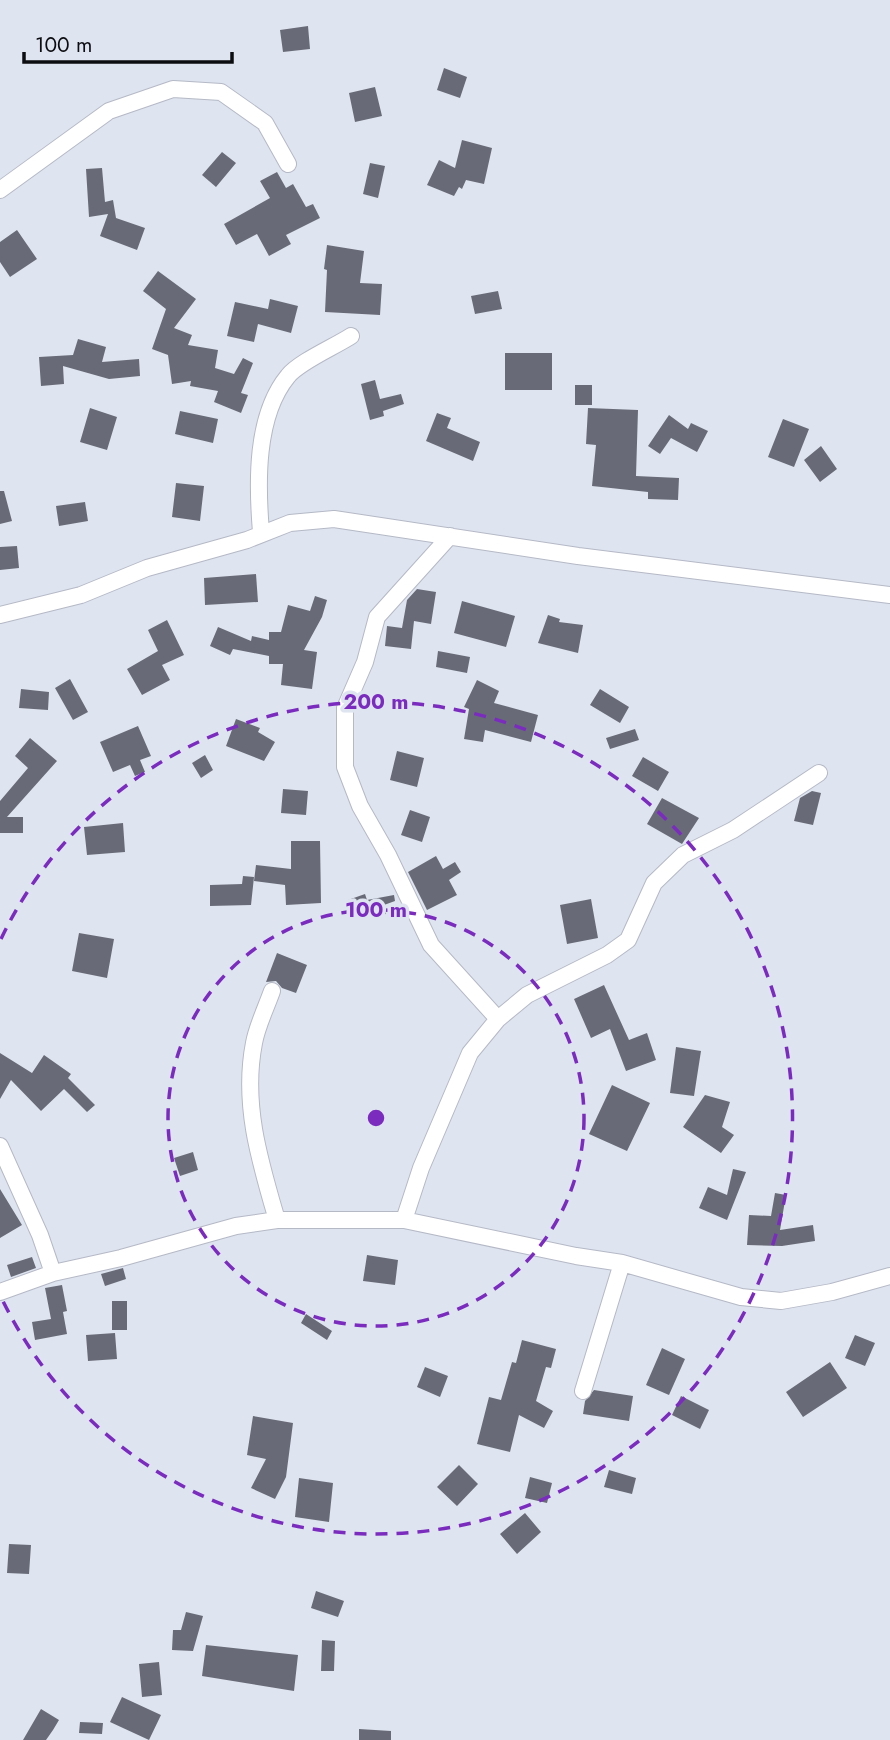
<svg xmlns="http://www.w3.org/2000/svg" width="890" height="1740" viewBox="0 0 890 1740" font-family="Jost,sans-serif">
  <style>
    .building { fill: #686b77 }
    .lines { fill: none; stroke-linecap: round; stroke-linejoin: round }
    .minor-casing { stroke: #b5b9c6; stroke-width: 18 }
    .minor { stroke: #fff; stroke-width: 16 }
    .ring { fill: none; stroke: #7b2cbf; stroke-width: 3.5; stroke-dasharray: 12 9 }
    .centre { fill: #7b2cbf; stroke: #dfe4f1; stroke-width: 3.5 }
    .ring-label { font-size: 21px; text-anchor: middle; font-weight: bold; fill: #7b2cbf; stroke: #dfe4f1; stroke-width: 7; stroke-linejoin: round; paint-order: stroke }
  </style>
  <rect width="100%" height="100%" fill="#dfe4f1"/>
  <path class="building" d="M308,26l2,23 -27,3 -3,-22z
    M444,68l23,9 -7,21 -23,-8z
    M375,87l7,29 -27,6 -6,-29z
    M462,140l30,8 -8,36 -18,-4 -4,9 -3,-2 -5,9 -27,-11 12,-25 16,8z
    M222,152l14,11 -20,24 -14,-12z
    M370,163l15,3 -7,32 -15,-4z
    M102,168l3,34 8,-2 3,18 29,10 -8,22 -37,-14 8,-22 -19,3 -3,-48z
    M277,172l9,16 7,-4 13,23 7,-3 7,14 -34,17 5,9 -22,12 -12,-22 -21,11 -12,-21 46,-26 -10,-17z
    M17,230l20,29 -27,18 -10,-15v-20z
    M327,245l37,6 -4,32 22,1 -2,31 -55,-3 2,-42 -3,-1z
    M158,271l38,28 -22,29 18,7 -4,10 30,5 -3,18 19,6 9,-16 10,5 -12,30 7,2 -7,18 -27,-11 4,-11 -28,-5 1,-5 -19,3 -4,-29 -16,-6 14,-40 -23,-18z
    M498,291l4,18 -27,5 -4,-18z
    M270,299l28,7 -7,27 -33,-9 -4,18 -27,-6 8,-34 33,7z
    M78,339l28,8 -4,15 37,-3 1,17 -31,3 -46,-13 1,18 -23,2 -2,-29 34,-2z
    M505,353h47v37h-47z
    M375,380l5,19 21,-5 3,10 -21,7 1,5 -14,4 -9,-36z
    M575,385h17v20h-17z
    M90,408l27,9 -10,33 -27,-8z
    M588,408l50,2 -2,66 43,2 -1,22 -30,-1v-7l-56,-6 4,-41 -10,-1z
    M180,411l38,8 -5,24 -38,-9z
    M437,413l14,5 -4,10 33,14 -7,19 -47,-20z
    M669,415l19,14 3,-6 17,8 -11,21 -26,-14 -11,16 -12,-8z
    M783,419l26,10 -15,38 -26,-10z
    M821,446l16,23 -17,13 -16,-22z
    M176,483l28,3 -4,35 -28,-4z
    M0,491h4l8,30 -12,3z
    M85,502l3,19 -29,5 -3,-20z
    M17,546l2,22 -19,2v-23z
    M256,574l2,28 -53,3 -1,-27z
    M417,589l19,3 -5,32 -17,-3 -3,28 -26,-3 2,-20 15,2 5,-28z
    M315,596l12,4 -5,17 -18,33 13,2 -5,37 -31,-4 2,-21h-14v-8l-36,-7 -3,6 -20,-9 8,-19 33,14 1,-5 17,4v-8h12l7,-27 22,6z
    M462,601l53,15 -9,31 -52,-14z
    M548,615l12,4 -1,3 24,3 -5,28 -40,-10z
    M167,620l17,35 -22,10 8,15 -28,15 -15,-26 31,-18 -10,-21z
    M438,651l32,6 -3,16 -31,-6z
    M70,679l18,33 -15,8 -18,-32z
    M477,680l22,11 -5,12 44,12 -7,27 -46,-12 -2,12 -19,-3 5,-30 -5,-2z
    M21,689l28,3 -1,18 -29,-2z
    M600,689l29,18 -9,16 -30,-18z
    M236,719l24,9 -2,4 17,10 -11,19 -38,-15z
    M138,726l13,30 -11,4 5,12 -10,4 -5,-11 -17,7 -13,-30z
    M635,729l4,11 -29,9 -4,-11z
    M30,738l27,23 -50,56h16v16h-23v-32l28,-33 -13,-12z
    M397,751l27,7 -7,29 -27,-7z
    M205,755l8,15 -12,8 -9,-15z
    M643,757l26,15 -11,19 -26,-15z
    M283,789l25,2 -2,24 -25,-2z
    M812,791l9,2 -8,32 -19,-4 6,-23z
    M662,798l37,20 -17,26 -35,-20z
    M410,810l20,7 -8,25 -21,-7z
    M123,823l2,29 -38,3 -3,-28z
    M291,841h29l1,62 -35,2 -1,-20 -31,-4 2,-16 35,4z
    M436,856l7,13 12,-7 6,10 -12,8 8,15 -30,15 -19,-38z
    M243,876l11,1 -3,28 -41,1v-21l32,-1z
    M365,894l2,6 27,-5 1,6 -11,4 2,9 -12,2 -2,-7 -19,6 -5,-15z
    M591,899l7,39 -31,6 -7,-39z
    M79,933l35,6 -7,39 -35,-7z
    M277,953l30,12 -11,28 -14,-5 -6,-7 -10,1z
    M604,985l25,55 18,-7 9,27 -30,11 -16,-42 -19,9 -17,-39z
    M676,1047l25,4 -7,45 -24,-3z
    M0,1053l32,20 12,-18 27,19 -3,4 27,27 -8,7 -23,-23 -23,22 -30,-31 -11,19z
    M612,1085l38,18 -23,48 -38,-17z
    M705,1095l25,7 -8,25 12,8 -13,18 -38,-26z
    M193,1152l5,18 -18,6 -6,-18z
    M733,1169l13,3 -19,48 -28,-12 9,-21 19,8z
    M0,1189l22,36 -22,13z
    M775,1193l11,2 -6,35 33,-5 2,16 -33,5 -35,-1 2,-30 22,1z
    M367,1255l31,5 -3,25 -32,-4z
    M32,1257l4,11 -25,9 -4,-12z
    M123,1268l3,11 -21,7 -4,-12z
    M62,1285l5,26 -4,1 4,22 -32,6 -3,-18 19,-3 -6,-31z
    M112,1301h15v29h-15z
    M306,1314l26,17 -5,9 -26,-17z
    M115,1333l2,26 -29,2 -2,-26z
    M855,1335l20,8 -10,23 -20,-8z
    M522,1340l34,9 -5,19 -5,-1 -10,34 17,10 -9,17 -25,-13 -9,37 -33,-8 12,-47 12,3 11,-38 4,1z
    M662,1348l23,11 -16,36 -23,-10z
    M830,1362l17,26 -44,29 -17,-25z
    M425,1367l23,9 -8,21 -23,-10z
    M594,1390l39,6 -4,25 -46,-7 2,-13z
    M681,1396l28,14 -9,19 -28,-14z
    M253,1416l40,7 -7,54 -11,22 -24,-11 15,-29 -19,-4z
    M459,1465l19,19 -21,22 -20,-19z
    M609,1470l27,8 -4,16 -28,-7z
    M530,1477l22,6 -5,20 -22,-5z
    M299,1478l34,5 -4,39 -34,-5z
    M525,1513l16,19 -24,22 -17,-20z
    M9,1544l22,1 -2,29 -22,-1z
    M316,1591l28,10 -6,16 -27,-9z
    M186,1612l17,4 -10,35 -21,-1 1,-20h8z
    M322,1640l13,1 -1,30h-13z
    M206,1645l92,10 -4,36 -92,-15z
    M159,1662l3,33 -20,2 -3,-33z
    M122,1697l39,18 -12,25 -39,-18z
    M41,1709l18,11 -6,10 -7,10h-23z
    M80,1722l23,1 -1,11 -23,-1z
    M359,1729l32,2v9h-32z"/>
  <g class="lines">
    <g class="minor-casing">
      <path id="minor" d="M0,190l109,-79 64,-22 48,3 44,31 23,41
        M261,532c-4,-48 -6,-116 27,-156 11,-14 46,-29 63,-40
        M450,536l-73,81 -12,45 -20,46v59l15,39 28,49 43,90 67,74
        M0,615l81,-20 66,-27 100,-28 43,-17 44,-4 244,37 312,39
        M272,991c-6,17 -15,35 -18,52 -12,61 6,119 23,177
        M0,1146l40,89 13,38
        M404,1220l17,-52 49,-115 28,-34 29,-24 80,-40 21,-15 26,-57 29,-28 50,-25 86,-57
        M0,1292l53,-19 68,-15 115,-32 41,-6h127l172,36 46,7 119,34 40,4 51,-9 58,-16
        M583,1391l39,-128"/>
    </g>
    <use href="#minor" class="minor"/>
  </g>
  <g class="ring">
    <circle cx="376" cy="1118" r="208"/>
    <path d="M1 939A416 416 0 1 1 1 1297"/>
  </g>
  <circle cx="376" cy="1118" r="10" class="centre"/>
  <g class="ring-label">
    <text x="376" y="709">200 m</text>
    <text x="376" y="917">100 m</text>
  </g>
  <path d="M24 52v10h208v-10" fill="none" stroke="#0c0d11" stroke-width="3.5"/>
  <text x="35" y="52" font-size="21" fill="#0c0d11" stroke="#dfe4f1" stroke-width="5" paint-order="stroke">100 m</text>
</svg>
